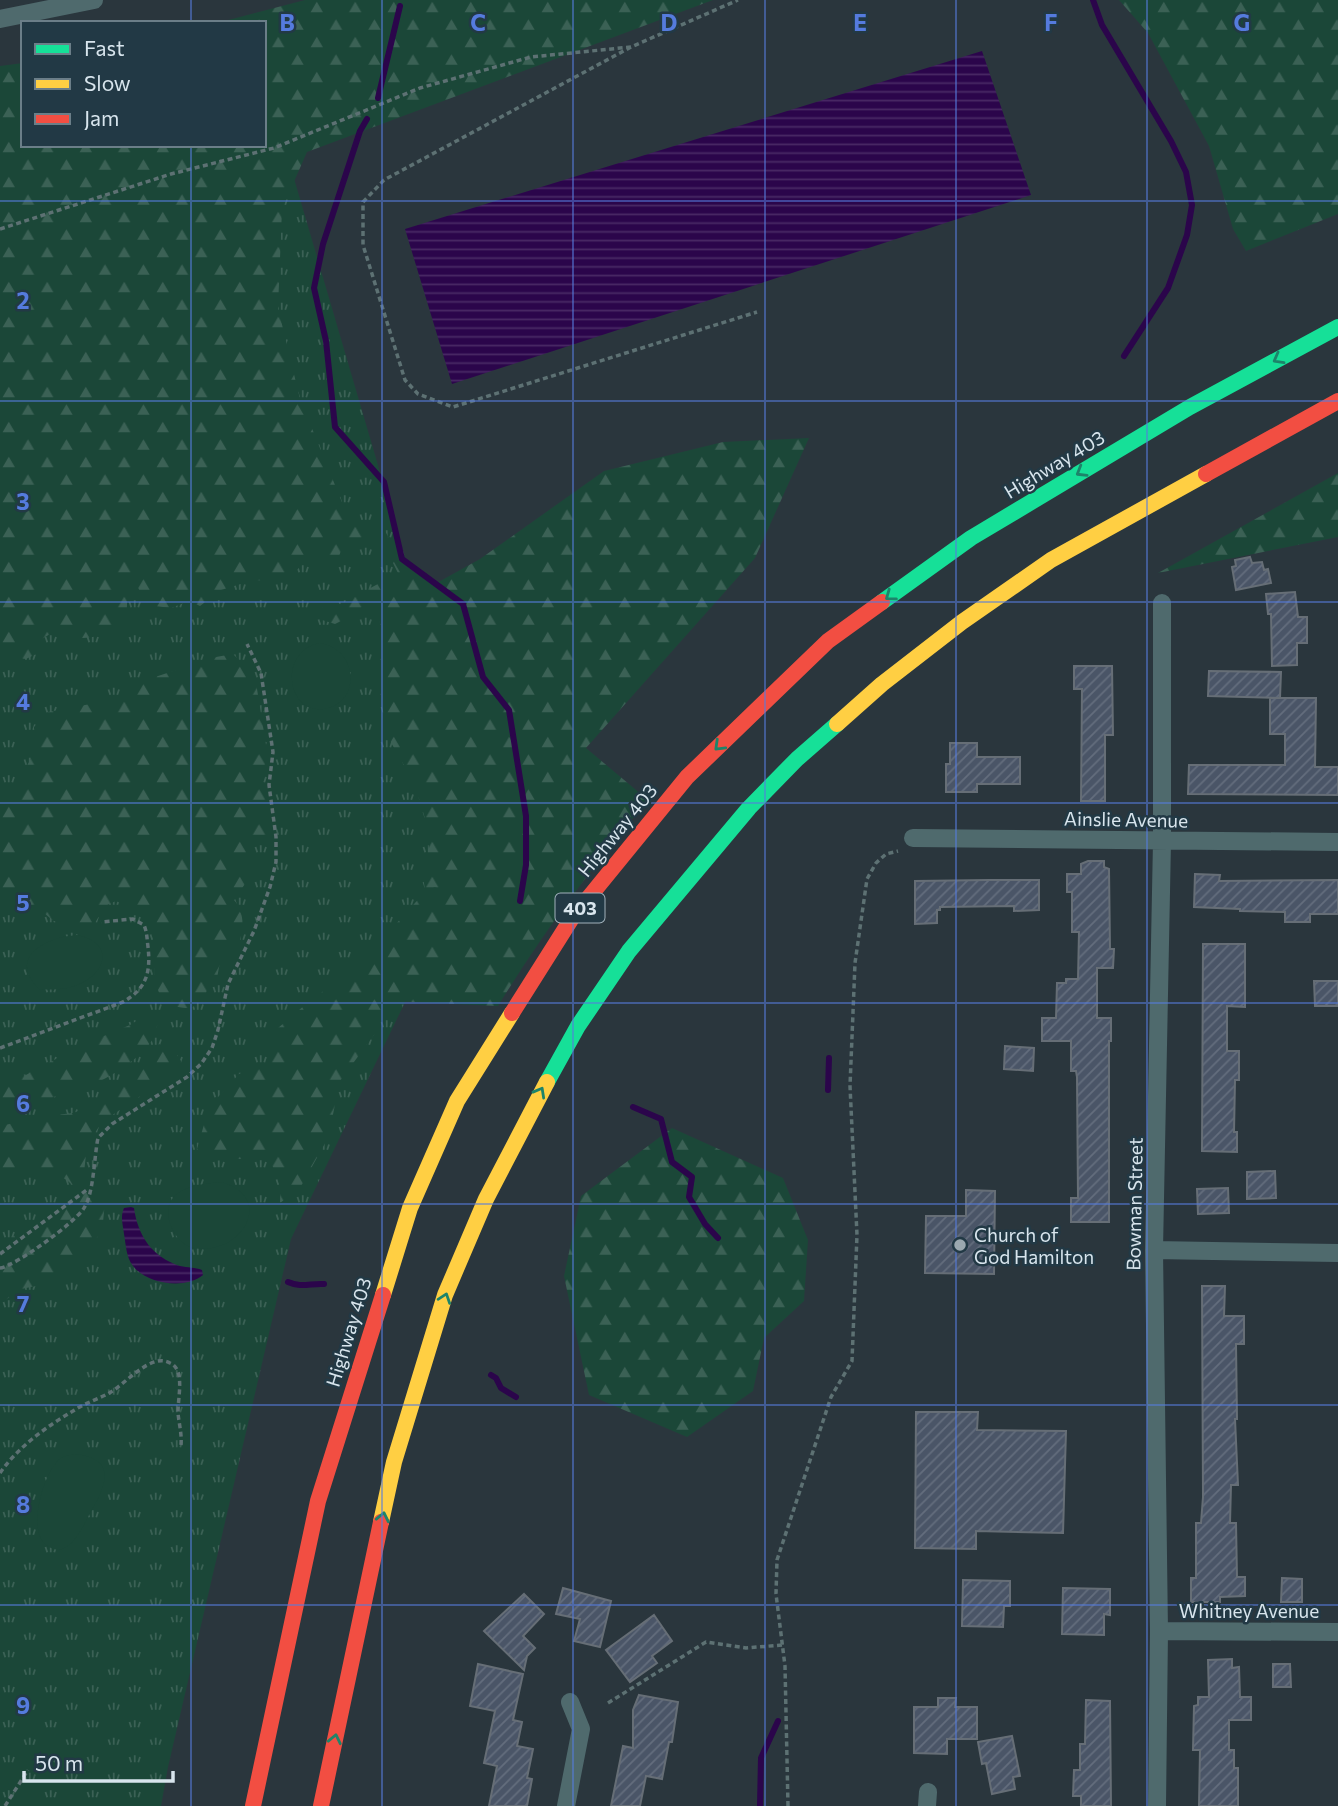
<svg xmlns="http://www.w3.org/2000/svg" width="1338" height="1806" viewBox="0 0 1338 1806" font-family="Commissioner,sans-serif">
  <style>
    .grass { fill: url(#grass-tufts) }
    .forest { fill: url(#forest-firs) }
    .pitch { fill: #1b4738 }
    .water { fill: url(#water-rules) }
    .lines { fill: none; stroke-linecap: round; stroke-linejoin: round }
    .stream { stroke: #2b054b; stroke-width: 6 }
    .building { fill: url(#building-hatch); stroke: #666e76; stroke-width: 2 }
    .path { stroke: #5d7173; stroke-width: 3.5; stroke-dasharray: 5 3.5; stroke-linecap: butt }
    .street { stroke: #4f6a6d; stroke-width: 18 }
    .fast { stroke: #16e098; stroke-width: 16 }
    .slow { stroke: #ffcf43; stroke-width: 16 }
    .jam { stroke: #f24e42; stroke-width: 16 }
    .oneway { stroke: #1d846a }
    .grid { fill: none; stroke: #557bde; stroke-width: 2; stroke-opacity: 0.55 }
    .poi-dot { fill: #9ba8af; stroke: #223945; stroke-width: 2.5 }
    .labels { text-anchor: middle; dominant-baseline: central; stroke-width: 5; stroke-linejoin: round; paint-order: stroke }
    .shield { fill: #223945; stroke: #a1b1bb; stroke-width: 2 }
    .shield-label { font-size: 18px; font-weight: bold; fill: #d8e5ed }
    .street-label { font-size: 19px; fill: #d8e5ed; stroke: #223945 }
    .poi-label { font-size: 19px; fill: #d8e5ed; stroke: #223945; text-anchor: start }
    .grid-label { font-size: 23px; text-anchor: middle; font-weight: bold; fill: #557bde; stroke: #223945; stroke-width: 5; stroke-linejoin: round; paint-order: stroke }
  </style>
  <defs>
    <pattern id="grass-tufts" width="24" height="20" patternUnits="userSpaceOnUse" patternTransform="scale(1.75)"><rect width="24" height="20" fill="#1b4738"/><path d="M3 7l-1-3M5 7V3M7 7l1-3M15 17l-1-3M17 17v-4M19 17l1-3" fill="none" stroke="#3b6155"/></pattern>
    <pattern id="forest-firs" width="22" height="20" patternUnits="userSpaceOnUse" patternTransform="scale(1.75)"><rect width="22" height="20" fill="#1b4738"/><path d="M5 1l3.5 6h-7zM16 11l3.5 6h-7z" fill="#3b6155"/></pattern>
    <pattern id="water-rules" width="6" height="5" patternUnits="userSpaceOnUse" patternTransform="scale(1.75)"><rect width="6" height="5" fill="#2b054b"/><path d="M0 2.5h6" fill="none" stroke="#492965"/></pattern>
    <pattern id="building-hatch" width="6" height="6" patternUnits="userSpaceOnUse" patternTransform="scale(1.75)"><rect width="6" height="6" fill="#4a5567"/><path d="M-1 1l2-2M0 6l6-6M5 7l2-2" fill="none" stroke="#636d7d"/></pattern>
  </defs>
  <rect width="100%" height="100%" fill="#2a363d"/>
  <path class="grass" d="M281,134l205,700 -195,405 -123,528 -7,39h-161v-1579l264,-82z"/>
  <path class="forest" d="M305,0h408l-406,152 -25,57 -4,99 22,91 50,123 34,7 18,34 31,22 47,-26 124,-88 119,-29 86,-4 -54,120 -169,190 62,52c-55,65 -105,133 -150,206l-108,-5 -14,31 -36,49 -12,57 -28,50 -20,15c1,-19 -2,-31 -14,-46l-57,4 -12,-12 12,-42 30,-33 27,-11 6,-6 -4,-9 10,-20 34,-29 42,-29 71,-78 12,-5 -12,2 -3,-17 7,-19 -1,-25 -14,-45 -25,-44 -9,-42v-74l-6,-20 -28,10 -3,7 -8,4 -13,-4v-12l21,-5 55,-30 -16,-32 -19,-4 -21,11 -4,11 -7,3 -20,-7 -16,17 -28,9 -13,-1 -33,10 -21,16 -11,-5 -18,7 -24,-3 -15,-29 -7,6c1,11 5,28 -2,38 -13,22 -52,20 -73,14l-13,8 -1,12 -10,5 -7,-1 -7,-10 -6,14 -6,2v-598l23,-3v82h241v-122h-47z
    M1119,0h219v214l-92,37 -13,-22 -24,-83 -61,-113z
    M1338,473v64l-180,36z
    M233,654l16,16 8,19 10,62 -4,31 8,53 -19,11 -1,29 -17,25c16,18 7,47 -7,64l-7,-2 -3,16 -7,3 -4,12 -14,15c-41,1 -37,-30 -38,-60 0,-9 -2,-18 -3,-28l-8,-6 -27,-13 -11,5 -13,22c-27,0 -37,-2 -55,-23l-37,4v-103h20l-2,-24 16,-29v-26l14,-15 53,-10 25,-9 29,-16 61,-20z
    M152,1011c21,26 -27,57 -46,67 -13,7 -28,9 -41,14 -22,9 -41,24 -65,27v-40l24,-3 58,-31 48,-20z
    M159,1044l18,11 4,6 -1,8 -78,53 -15,23 -4,37 4,3 -3,6h16l5,11 -3,30 -46,50 -35,7 -21,15v-58l75,-55c-3,-8 -8,-11 -15,-15 -30,-13 -37,2 -60,17v-67l47,-10 26,-3 33,-12 12,-9 5,-12 32,-28z
    M672,1128l111,50 25,62 -4,61 -40,37 -11,53 -66,46 -98,-42 -25,-119 17,-80z"/>
  <path class="pitch" d="M319,643c22,2 38,25 29,48 -3,8 -11,15 -20,17 -40,11 -52,-55 -9,-65z
    M77,935c37,7 31,38 0,50 -12,5 -25,5 -38,4 -33,-33 9,-52 38,-54z
    M219,1182c18,3 36,17 29,37 -3,10 -12,19 -21,24 -11,5 -25,8 -37,4 -15,-6 -28,-31 -19,-46 8,-15 33,-17 48,-19z
    M76,1454c45,6 27,36 13,61 -8,15 -23,49 -45,28 -16,-16 0,-73 17,-85 5,-3 10,-3 15,-4z"/>
  <path class="water" d="M982,51l49,144 -579,189 -47,-155z
    M131,1207l3,1c4,28 18,49 46,58 8,2 15,1 22,4l1,5c-18,15 -56,9 -70,-9 -7,-9 -7,-21 -9,-32 -1,-9 -4,-17 0,-26z"/>
  <g class="lines">
    <path class="stream" d="M1093,0l9,25 69,116 15,31 6,33 -5,30 -19,53 -44,68
      M378,98l22,-92
      M367,119l-7,12 -37,113 -9,44 12,53 9,86 49,55 18,77 61,45 20,73 26,33 17,106v49l-6,36
      M828,1090l1,-32
      M633,1107l28,12 11,43 20,15 -3,20 16,27 13,14
      M288,1282c13,6 23,1 36,2
      M491,1375l5,3 5,10 15,9
      M760,1806l1,-48 17,-37"/>
  </g>
  <path class="building" d="M1250,557l2,6 10,-1 2,8 4,-1 3,14 -35,7 -4,-23 4,-1 -1,-6z
    M1295,592l3,25h9v26h-10v22l-25,1 -1,-52h-3l-2,-20z
    M1074,666h38l1,69h-8v66h-24l1,-112h-8z
    M1209,671l72,1 -1,26 -72,-2z
    M1270,698h46l-1,69h23v28l-150,-1 1,-29h96v-31h-15z
    M950,743h27v14h43v27h-43v8h-31v-28h4z
    M1088,861h16v6l5,2 1,80h4l-1,19h-16v50h14v23h-2v181h-38v-24h7l-1,-121 -1,-6h-5v-30h-29v-23h14l1,-35h9v-4h12l1,-47h-7v-40h-5v-18h14v-10z
    M1195,874l25,1 -1,6 119,-1v34h-28v8h-25v-10l-45,-1v-2l-46,-2z
    M988,880h51v30l-25,1v-5l-74,1v3h-3v13l-22,1v-43z
    M1203,944h42v63l-18,-1v45h12v29h-4l-1,52h3v20l-35,-1z
    M1314,981h24v25h-23z
    M1005,1046l29,2 -1,23 -29,-2z
    M1275,1171l1,27 -29,1v-27z
    M1228,1188l1,25 -31,1 -1,-25z
    M966,1190l29,1 -1,83 -69,-1 1,-57h40z
    M1202,1286h23l-1,30h20v28h-8l1,75h-2l3,66h-7l-1,38h6l1,54h8v19l-25,1v5h-29v-24h5v-55h5l2,-26z
    M916,1412h62l-1,18 89,1 -3,102 -87,-2v18l-61,-1z
    M1282,1578l20,1v23h-21z
    M963,1580l47,1v25h-6l-1,21 -41,-1z
    M563,1588l48,13 -11,46 -26,-6 6,-22 -24,-5z
    M1063,1588l47,1v26l-6,-1v21l-42,-1z
    M524,1594l20,20 -21,22 12,12 -8,8 -3,14 -40,-39z
    M654,1615l18,26 -20,15 5,7 -27,19 -24,-32z
    M1232,1659v9l7,-1 1,30h11v23h-22v30h5v18h4v38h-39l1,-56h-7l1,-44 4,-1v-8h11l-1,-37z
    M478,1664l45,10 -10,46 9,2 -5,24 16,3 -6,29 5,1 -5,27h-38l8,-40 -13,-3 11,-52 -25,-5z
    M1273,1664h17l1,23h-18z
    M639,1695l39,7 -6,40h-3l-7,37 -16,-3 -6,30h-29l12,-60 10,2v-38z
    M938,1698h18l-1,9h22v32h-30v15l-33,-1v-46h24z
    M1086,1700l24,1 1,105h-30v-10h-8l1,-26h6v-26h5z
    M1012,1736l8,40 -7,1 2,12 -23,5 -6,-31 -4,1 -4,-22z"/>
  <g class="lines">
    <path class="path" d="M631,47l-247,133 -21,22v43l42,135 13,14 35,13 304,-95
      M0,229l171,-55 103,-26 146,-60 111,-31 100,-10 107,-47
      M0,1048l123,-46c23,-13 28,-29 25,-55 -1,-8 -1,-15 -4,-22l-11,-6 -32,3
      M0,1254l88,-65
      M0,1268c14,-1 76,-46 84,-60 10,-15 10,-51 14,-70l14,-14 75,-47 14,-13 11,-16 6,-18 10,-46 26,-53 16,-44 6,-25v-25l-7,-52 4,-33 -12,-79 -14,-29
      M0,1473c17,-25 47,-47 73,-62 12,-8 26,-12 38,-19 15,-9 41,-40 59,-29 5,2 8,7 9,13 2,11 -1,25 -1,37 1,11 4,21 3,32
      M608,1703l98,-61 40,6 36,-3
      M5,1806l23,-36
      M788,1806l-3,-140 -9,-72 1,-34 54,-163 21,-36 5,-126 -7,-149 5,-123 12,-84 9,-16 10,-9 12,-3"/>
    <path class="street" d="M0,19l94,-19
      M913,838l425,4
      M1154,1250l184,3
      M1159,1631l179,1
      M566,1806l15,-77 -11,-27
      M927,1806l1,-14
      M1157,1806l2,-175 -5,-381 8,-409v-238"/>
    <path class="fast" d="M882,602l89,-64 219,-131 148,-80
      M547,1082l31,-56 51,-75 120,-143 48,-49 40,-35"/>
    <path class="slow" d="M837,724l45,-40 80,-62 89,-62 155,-86
      M383,1295l27,-87 47,-107 55,-88
      M381,1522l13,-60 51,-167 41,-96 61,-117"/>
    <path class="jam" d="M1206,474l132,-73
      M512,1013l60,-95 115,-141 141,-136 54,-39
      M253,1806l65,-305 65,-206
      M321,1806l60,-284"/>
  </g>
  <defs><path id="oneway-chevron" d="M-2-3.5L2.5 0L-2 3.5" fill="none" stroke-width="1.6" stroke-linecap="round" stroke-linejoin="round" transform="scale(1.75)"/></defs>
  <g class="oneway">
    <use href="#oneway-chevron" transform="translate(1278 359) rotate(151)"/>
    <use href="#oneway-chevron" transform="translate(1081 472) rotate(149)"/>
    <use href="#oneway-chevron" transform="translate(890 596) rotate(144)"/>
    <use href="#oneway-chevron" transform="translate(719 746) rotate(136)"/>
    <use href="#oneway-chevron" transform="translate(540 1092) rotate(-61)"/>
    <use href="#oneway-chevron" transform="translate(445 1298) rotate(-71)"/>
    <use href="#oneway-chevron" transform="translate(383 1517) rotate(-78)"/>
    <use href="#oneway-chevron" transform="translate(335 1739) rotate(-78)"/>
  </g>
  <path class="grid" d="M191,0v23M382,0v1806M573,0v1806M765,0v1806M956,0v1806M1147,0v1806M191,145v1661M0,201h1338M0,401h1338M0,602h1338M0,803h1338M0,1003h1338M0,1204h1338M0,1405h1338M0,1605h1338"/>
  <circle class="poi-dot" cx="960" cy="1245" r="7"/>
  <g class="labels">
    <rect class="shield" x="555.5" y="893.5" width="49" height="29" rx="5"/>
    <g class="shield-label">
      <text x="580" y="908">403</text>
    </g>
    <g class="street-label">
      <text transform="translate(1054 464) rotate(-31)">Highway 403</text>
      <text transform="translate(1126 819) rotate(1)">Ainslie Avenue</text>
      <text transform="translate(617 830) rotate(-51)">Highway 403</text>
      <text transform="translate(1134 1204) rotate(-89)">Bowman Street</text>
      <text transform="translate(348 1332) rotate(-73)">Highway 403</text>
      <text x="1249" y="1610">Whitney Avenue</text>
    </g>
    <g class="poi-label">
      <text x="974" y="1234">Church of<tspan x="974" dy="22">God Hamilton</tspan></text>
    </g>
  </g>
  <g class="grid-label">
    <text x="287" y="31">B</text>
    <text x="478" y="31">C</text>
    <text x="669" y="31">D</text>
    <text x="860" y="31">E</text>
    <text x="1051" y="31">F</text>
    <text x="1242" y="31">G</text>
    <text x="23" y="309">2</text>
    <text x="23" y="510">3</text>
    <text x="23" y="710">4</text>
    <text x="23" y="911">5</text>
    <text x="23" y="1112">6</text>
    <text x="23" y="1312">7</text>
    <text x="23" y="1513">8</text>
    <text x="23" y="1714">9</text>
  </g>
  <rect x="21" y="21" width="245" height="126" fill="#223945" stroke="#6b7e88" stroke-width="2"/>
  <rect x="35" y="44" width="35" height="10" fill="#16e098" stroke="#6b7e88" stroke-width="2"/>
  <text x="84" y="56" font-size="21" fill="#d8e5ed">Fast</text>
  <rect x="35" y="79" width="35" height="10" fill="#ffcf43" stroke="#6b7e88" stroke-width="2"/>
  <text x="84" y="91" font-size="21" fill="#d8e5ed">Slow</text>
  <rect x="35" y="114" width="35" height="10" fill="#f24e42" stroke="#6b7e88" stroke-width="2"/>
  <text x="84" y="126" font-size="21" fill="#d8e5ed">Jam</text>
  <path d="M24 1771v10h149v-10" fill="none" stroke="#d8e5ed" stroke-width="3.5"/>
  <text x="35" y="1771" font-size="21" fill="#d8e5ed" stroke="#223945" stroke-width="5" paint-order="stroke">50 m</text>
</svg>
